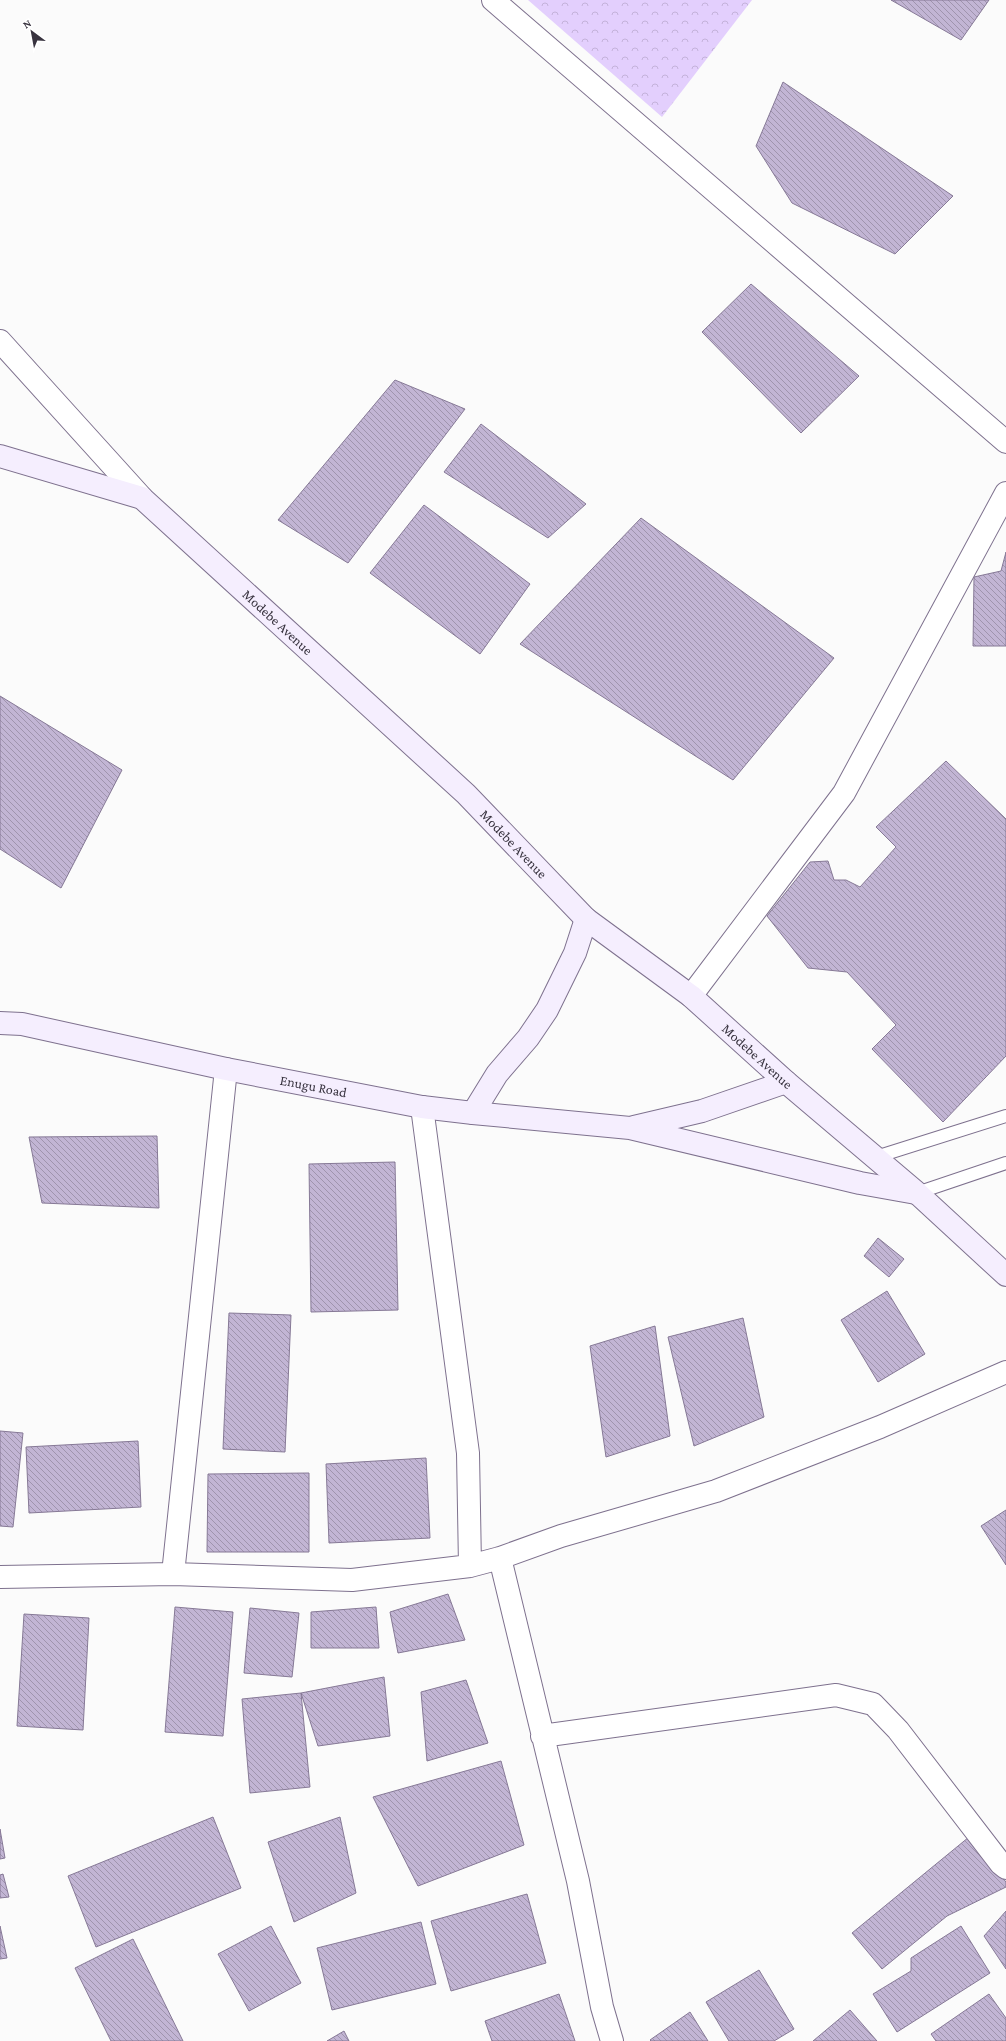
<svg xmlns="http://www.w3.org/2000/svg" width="1006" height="2041" viewBox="0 0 1006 2041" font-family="'Crimson Pro',serif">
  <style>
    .forest { fill: url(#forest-crowns) }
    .building { fill: url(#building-back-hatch); stroke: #867996 }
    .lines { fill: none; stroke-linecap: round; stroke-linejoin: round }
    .lane-casing { stroke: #7e718e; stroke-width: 14 }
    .street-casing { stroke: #7e718e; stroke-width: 24 }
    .secondary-casing { stroke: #7e718e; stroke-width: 24 }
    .lane { stroke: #fff; stroke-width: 12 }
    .street { stroke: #fff; stroke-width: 22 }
    .secondary { stroke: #f5eefe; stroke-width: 22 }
    .labels { text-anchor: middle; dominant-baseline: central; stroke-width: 3; stroke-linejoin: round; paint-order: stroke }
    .street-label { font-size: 14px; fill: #38333f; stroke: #fff }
  </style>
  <defs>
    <pattern id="forest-crowns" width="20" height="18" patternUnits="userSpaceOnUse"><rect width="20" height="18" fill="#e3cffd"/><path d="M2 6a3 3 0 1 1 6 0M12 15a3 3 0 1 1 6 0" fill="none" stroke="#c4b2da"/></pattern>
    <pattern id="building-back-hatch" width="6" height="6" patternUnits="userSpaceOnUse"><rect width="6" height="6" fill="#c2b5d4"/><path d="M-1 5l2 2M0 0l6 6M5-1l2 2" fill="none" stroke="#9f94ad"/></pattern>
  </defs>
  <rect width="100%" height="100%" fill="#fbfbfb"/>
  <path class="forest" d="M528,0h224l-90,117z"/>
  <path class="building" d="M891,0h98l-28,40z
    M783,82l170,114 -58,58 -103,-51 -36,-57z
    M751,284l108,92 -58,57 -99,-101z
    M395,380l70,29 -117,154 -70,-43z
    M481,424l105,80 -38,34 -104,-66z
    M424,505l106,79 -50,70 -110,-81z
    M641,518l193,140 -101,122 -213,-136z
    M1006,552v94h-33l1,-69 27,-6z
    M0,696l122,74 -61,118 -61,-39z
    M946,761l60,58v237l-63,66 -71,-73 24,-24 -49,-53 -39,-4 -41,-52 43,-54 18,-1 6,19h12l14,7 36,-40 -20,-20z
    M157,1136l2,72 -117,-5 -13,-66z
    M395,1162l3,148 -87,2 -2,-148z
    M878,1238l26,21 -15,18 -25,-21z
    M887,1291l38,63 -47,28 -37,-62z
    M229,1313l62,2 -6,137 -62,-3z
    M743,1318l21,99 -70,29 -26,-109z
    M655,1326l15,110 -64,21 -16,-111z
    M0,1431l23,2 -10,94 -13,-1z
    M138,1441l3,66 -112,6 -3,-66z
    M426,1458l4,80 -101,5 -3,-79z
    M309,1473v79h-102l1,-78z
    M1006,1510v55l-25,-39z
    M448,1594l17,46 -67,13 -8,-41z
    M175,1607l58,5 -10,124 -58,-4z
    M376,1607l3,41h-68v-36z
    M250,1608l49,5 -7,64 -48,-4z
    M24,1614l65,4 -6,112 -66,-4z
    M384,1677l6,59 -72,10 -17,-53z
    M466,1680l22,63 -61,18 -6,-69z
    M301,1693l9,94 -60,6 -8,-94z
    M501,1761l23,84 -106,41 -45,-89z
    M213,1817l28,71 -145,59 -28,-71z
    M340,1817l16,76 -62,29 -26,-80z
    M0,1829l5,29 -5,1z
    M969,1837l37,45v5l-59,29 -65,53 -30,-36z
    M3,1874l6,23 -9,1v-23z
    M527,1894l19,69 -95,28 -20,-70z
    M1006,1911v58l-22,-33z
    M421,1922l15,62 -104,26 -15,-62z
    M0,1926l7,32 -7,1z
    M271,1926l30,57 -52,28 -31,-57z
    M961,1926l29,47 -93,59 -24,-38 38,-23v-13z
    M133,1939l50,102h-72l-36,-73z
    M759,1970l35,59 -20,12h-45l-23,-39z
    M559,1994l16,47h-83l-7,-20z
    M989,1994l17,24v23h-70l-5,-7z
    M850,2010l27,31h-64z
    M690,2012l18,29h-57l-1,-1z
    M344,2031l5,10h-22z"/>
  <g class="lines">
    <g class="lane-casing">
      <path id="lane" d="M876,1157l130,-41
        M917,1193l89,-30"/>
    </g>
    <g class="street-casing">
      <path id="street" d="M493,0l513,442
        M0,341l142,157
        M691,996l153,-203 162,-300
        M422,1107l46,346 2,113
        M500,1558l78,323 24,126 10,34
        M173,1574l53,-505
        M0,1577l173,-3 179,6 118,-14 30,-8 61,-22 155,-45 164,-64 126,-55
        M542,1736l294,-41 37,9 25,26 103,134 5,4"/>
    </g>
    <g class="secondary-casing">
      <g id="secondary">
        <path id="s1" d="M0,456l142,42 324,296 120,125 105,77 95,86 131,111 89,82"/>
        <path id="s2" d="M0,1023l22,1 204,45 196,38 51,6 157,15 230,55 56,10"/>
        <path d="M473,1113l24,-39 31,-36 19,-28 28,-57 11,-34"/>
        <path d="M634,1127l68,-16 84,-29"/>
      </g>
    </g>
    <use href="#lane" class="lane"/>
    <use href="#street" class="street"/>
    <use href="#secondary" class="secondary"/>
  </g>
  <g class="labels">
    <g class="street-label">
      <text stroke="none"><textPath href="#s1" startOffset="332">Modebe Avenue</textPath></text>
      <text stroke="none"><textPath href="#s1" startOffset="656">Modebe Avenue</textPath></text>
      <text stroke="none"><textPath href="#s1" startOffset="980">Modebe Avenue</textPath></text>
      <text stroke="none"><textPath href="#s2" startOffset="320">Enugu Road</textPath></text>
    </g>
  </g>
  <g transform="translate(32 32) rotate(328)" stroke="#ffffff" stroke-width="3" paint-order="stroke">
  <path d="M0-3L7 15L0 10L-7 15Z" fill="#38333f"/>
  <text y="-6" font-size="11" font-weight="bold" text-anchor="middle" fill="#38333f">N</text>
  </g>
</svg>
